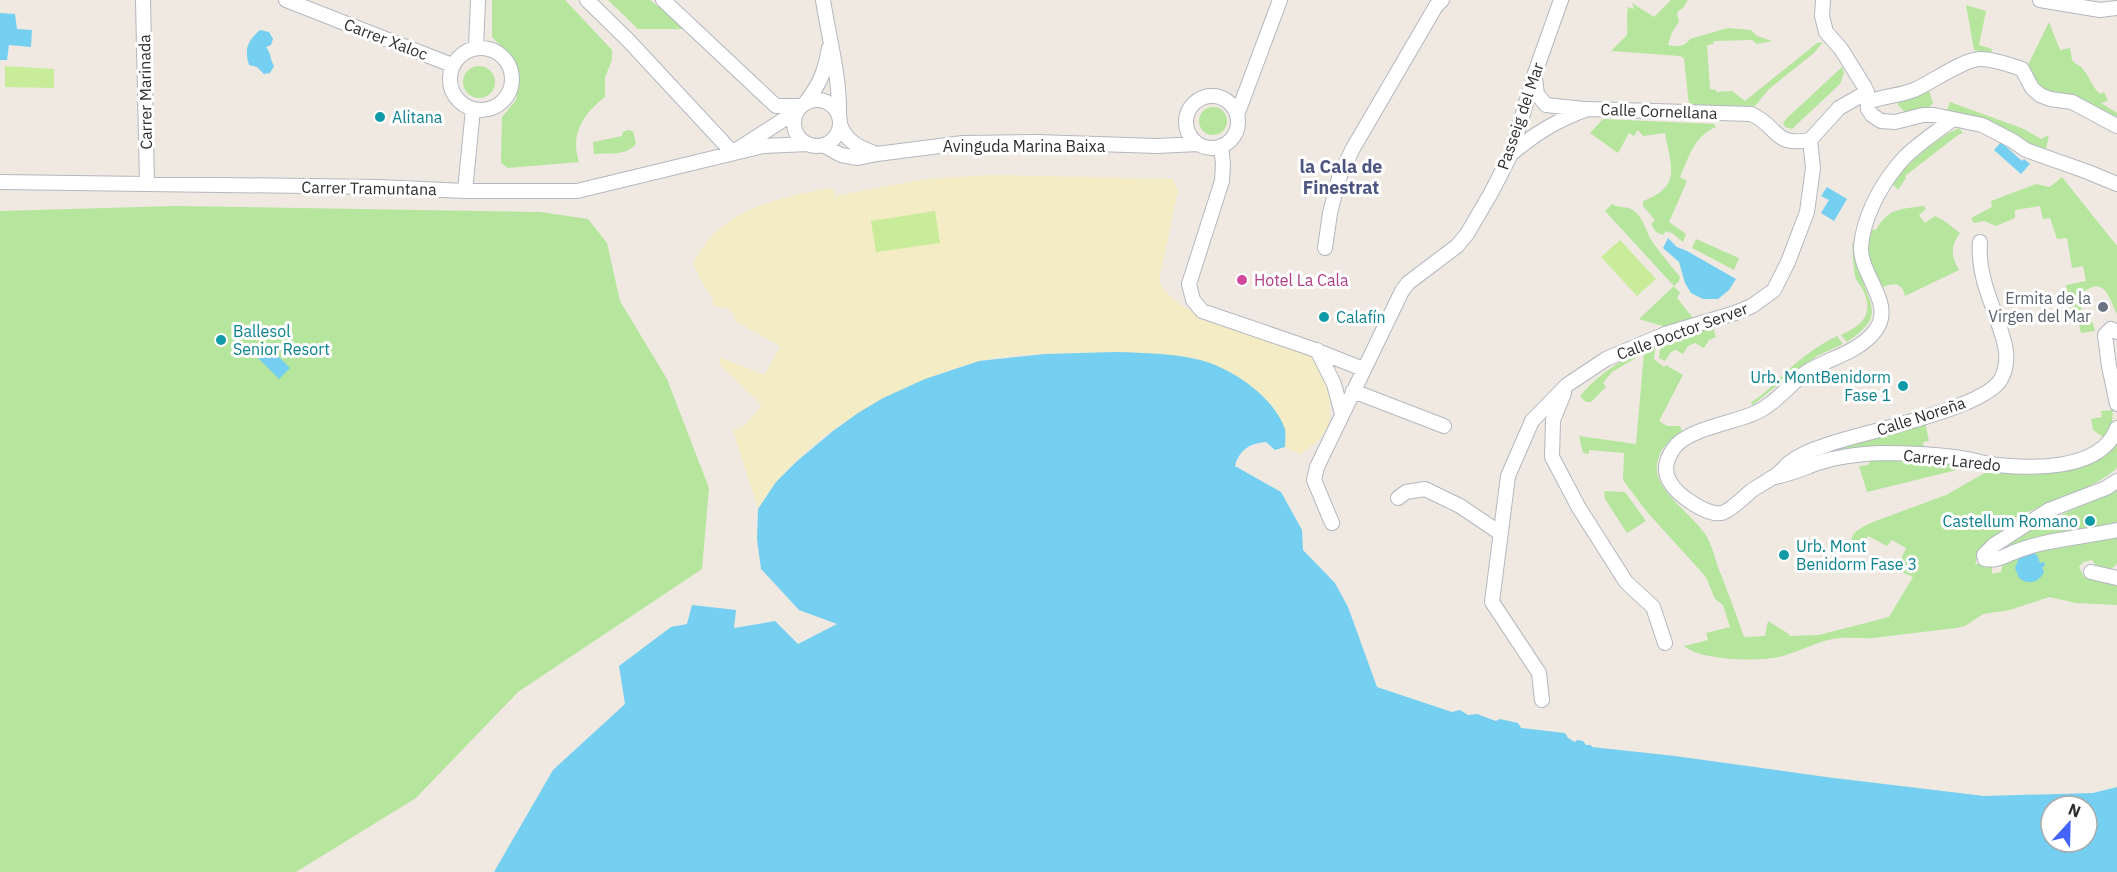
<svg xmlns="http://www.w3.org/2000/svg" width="2117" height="872" viewBox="0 0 2117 872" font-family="'IBM Plex Sans',sans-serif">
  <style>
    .green { fill: #b6e59e }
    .sand { fill: #f3ecc5 }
    .pitch { fill: #c9ec9a }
    .water { fill: #75cff0; fill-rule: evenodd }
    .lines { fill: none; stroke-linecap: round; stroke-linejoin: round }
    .street-casing { stroke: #b4b7c1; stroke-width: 16 }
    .street { stroke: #fff; stroke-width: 14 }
    .culture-dot { fill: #0f9aa8; stroke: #fff; stroke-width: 2 }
    .hotel-dot { fill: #d1479c; stroke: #fff; stroke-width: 2 }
    .worship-dot { fill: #6b7280; stroke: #fff; stroke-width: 2 }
    .labels { text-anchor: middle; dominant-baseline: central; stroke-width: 6; stroke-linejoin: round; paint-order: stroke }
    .street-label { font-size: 16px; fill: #2e2e2e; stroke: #fff }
    .culture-label { font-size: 16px; fill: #0d838f; stroke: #fff; text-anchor: start }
    .hotel-label { font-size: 16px; fill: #b23c85; stroke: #fff; text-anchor: start }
    .worship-label { font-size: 16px; fill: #5b616d; stroke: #fff; text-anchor: end }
    .neighbourhood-label { font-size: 18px; font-weight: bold; fill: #4d5680; stroke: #fff }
  </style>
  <rect width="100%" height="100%" fill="#efe9e1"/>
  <path class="green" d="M492,0h73l47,50v10l-7,17v20c-22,17 -35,37 -26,65l-71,6 -7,-5 1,-46 14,-17 3,-26 -5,-15 -22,-22z
    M608,0h42l37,29h-49z
    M1671,0h17l-5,8 -5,3 -1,3 2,8 -7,10 -4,13c9,2 17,2 22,-6l38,-11 23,2 6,6 15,5 -15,3 -5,-4 -38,1 -1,3 -6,1 3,44 6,1v2l16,-1 13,10 72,-58 6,-1 -9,11 -45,36 -14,17 -66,-1 -5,-47 -4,-2 -69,-5 16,-16c1,-9 -1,-19 1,-28l6,2 -2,-6 22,14z
    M1966,5l20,6 -7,34 13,4 -1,4 -17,-3z
    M2049,22l11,28 10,-2 2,12c2,3 5,4 8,6 9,8 11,20 20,28l4,-2 4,9 -7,2 16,10v7l-76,-32 -9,-9 -5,-12z
    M463 82a16 16 0 1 1 32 0a16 16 0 1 1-32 0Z
    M1842,67l2,6 -4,11 -48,45 -7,-2 -2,-4 3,-4z
    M1928,88l5,15 -6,7 -20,4 -9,-9 -1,-4z
    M1950,102l74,27 17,10 8,-4 -3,14 -15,-2 -53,-29 -31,-8z
    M1199 121a14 14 0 1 1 28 0a14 14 0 1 1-28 0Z
    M1603,119l111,5 2,3c-22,9 -27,30 -36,50l7,4 -18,41 17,12 -3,8 -11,-9 -6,-2 -3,4 -7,-3 -5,-8 4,-4 -12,-14v-5c39,-15 28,-34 22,-68l-22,3 -5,-6 -4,6 -5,-3 -11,20 -28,-20z
    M1959,128l4,5 -5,2 -53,41 1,2 -8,12 -5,-6c13,-20 44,-47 66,-56z
    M628,130l5,1 3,13c-12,13 -26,8 -42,10l-1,-12 29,-6 1,-4z
    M2062,177l55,69v68c-9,-18 -12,-38 -35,-21l-1,20 12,10 2,8 -14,2 -4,-17h-5l-6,-31 20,-4 -3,-15 -11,2 -5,-30 -10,1 -7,-21 -7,1 -3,-13 -25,4v8l-19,8 -12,-5 -10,2 -3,-5 21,-11 -1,-6 45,-17 14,3z
    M1612,204c7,5 15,1 22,7 10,7 12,22 19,32 9,12 18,23 27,34l-1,4 -5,5 6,7 -3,5 16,20 -31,10 1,-2 -24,-7 35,-33 -69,-75z
    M175,206l365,6 48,7 19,24 13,58 47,78 42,109 -7,81 -184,123 -102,106 -120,74h-296v-661z
    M1924,206l2,3 -7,6 6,8 10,-7 8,4 17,13c-10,14 -9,23 -1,37l-54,26 -2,-7 -6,-5 -9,1 -7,3c-9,-20 -16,-36 -11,-59l6,1c12,-22 25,-21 48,-24z
    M1696,239l43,19 -5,12 -42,-22z
    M1852,243l3,2c2,9 2,19 5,28 12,36 24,44 -13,69l-6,-7c22,-10 34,-21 21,-47 -2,-4 -6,-7 -7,-12 -2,-10 -2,-22 -3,-33z
    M1712,324l4,13 -7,3 -5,8 -9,-5 -7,3 -5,8 -7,-4 -5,2 -6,9 -6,-3 2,-18z
    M1837,336l6,8 -26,12 -26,18 -38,31 -2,-3c15,-8 24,-20 36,-31 14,-13 33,-27 50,-35z
    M1656,342l-2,17 10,8 2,-2 17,10 -24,46 8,5h13l2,5c-14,9 -27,23 -25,41 2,21 38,45 50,65 5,9 8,21 11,30 9,23 18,46 26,70l21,-1 3,-15 21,13v2l30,-1 70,-18 24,-40 -9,-4 -6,-7 8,-18 -14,-8 -5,6 -19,-10 -6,11 -4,-2 -5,8c-6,-20 4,-23 20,-31l73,-27 44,-25 86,-4 1,3 33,-19 7,-8v26c-21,20 -72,36 -101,49l-4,6 2,5 -36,27 -3,9 17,-1v11l9,-2 1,-6 11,-8 39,-12 3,3 38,-7 3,-4 21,-1v27l-6,5 -16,-4 -3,-5 -9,2 -4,5 5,10 33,7v21l-41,-2 -27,-6 -39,13 -27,4 -18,12 -9,2c-28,3 -56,7 -83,10 -11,1 -22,-1 -33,0 -20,2 -37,12 -57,18 -21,6 -82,5 -99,-10l24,-6 -2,-7 24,-6 -7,-22 -8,-6 -9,-22 -59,-65 -24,-32 1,-27 -35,-3v4l-6,-1 -4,-17 57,8 8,-91 -32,19 -9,11 3,4 -15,15h-5l-6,-6c21,-25 48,-40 76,-54z
    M2113,410l-1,15 -9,12 -10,-7 -2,-11 11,-2 -1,-6z
    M1925,422l4,19 -6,1 1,6c-41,-2 -77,0 -116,12l19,-9z
    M1895,457l74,8 -2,1 2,1 -102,25 -8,-26 9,-1 3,-5z
    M2117,490v36l-125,27c37,-30 83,-42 125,-63z
    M1604,491l21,1 21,29 -19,12 -22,-34z"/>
  <path class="sand" d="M990,175l183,4 5,12 -19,90c16,36 89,51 125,64 8,2 23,5 30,11 12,11 13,26 15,42 4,33 -5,38 -28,57l-16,-8c0,-4 1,-9 0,-14 0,-5 -5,-11 -8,-16 -16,-28 -43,-46 -74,-56 -7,-3 -15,-3 -22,-4 -38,-6 -76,-5 -114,-4 -29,1 -62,1 -91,9 -80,23 -175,73 -218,147l-25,-78 11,-5 18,-21 -42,-40 -1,-8 46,18 15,-29 -45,-25 -1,-7 -7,-6 -14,-2v-8c-7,-6 -15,-25 -20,-34 25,-54 86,-67 139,-76l4,8 89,-17z"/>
  <path class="pitch" d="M5,66l49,3v19l-49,-1z
    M935,211l5,32 -64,9 -5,-31z
    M1620,240l36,39 -19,17 -36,-39z"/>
  <path class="water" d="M0,13l15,1 2,15 15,1 -1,17 -22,-2 -2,15h-7z
    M260,30l9,2 4,7 -2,6 -5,2c5,6 4,12 8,19l-4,7 -6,1 -7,-7 -8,-2c-5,-17 -1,-24 11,-35z
    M2001,142l21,19 2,-2 6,5 -9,10 -27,-24z
    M1827,187l20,12 -13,22 -13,-8 8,-13 -8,-4z
    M1668,238l9,9 10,4 49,28 -7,11 -11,9h-15l-12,-6 -6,-10 -6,-21 -16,-14z
    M266,344l24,24 -11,11 -24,-24z
    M1116,352c28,1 57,1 84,8 32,8 74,37 85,69 1,5 0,12 0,18l-10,3 -9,-8c-16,1 -27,8 -31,24l46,26 21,38 1,20 32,33 13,24 29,80 75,25 8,-2 8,5 9,-1 19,7 4,-2 18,4 3,5 44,5 3,5 7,4 2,-2 6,1 3,4h5l1,2 83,9 151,21 158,19 109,-3 24,-6v85h-1623l59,-102 72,-66 -6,-38 52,-39 16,-3 5,-19 44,5 -2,18 41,-7 23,23 39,-20 -38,-14 -38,-41 -4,-30 1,-30 18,-27 20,-20 37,-31 25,-18 25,-15 42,-19 54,-18 66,-7zM2051,806h36v36h-36z
    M2033,553l4,2 3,8 4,-1 1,4 -3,1 2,5c-5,11 -17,13 -25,6l-4,-10 4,-10z"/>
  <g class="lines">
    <g class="street-casing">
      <path id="street" d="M143,0l4,184
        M286,0l166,65
        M587,0l41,40 105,113
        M663,0l113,106h25
        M823,0c6,39 17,76 16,116
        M1823,0l-1,16 4,16 15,17 23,37 3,6 1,17 4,6 9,6 14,1 28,-7h11l48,10 31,16 13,9 62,22 29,12
        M2040,0l60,10 17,-2
        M450 79a31 31 0 1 1 62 0a31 31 0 1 1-62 0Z
        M476,48l2,-48
        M1535,78l2,16 9,11 38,4
        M1186 122a26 26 0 1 1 52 0a26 26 0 1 1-52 0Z
        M794 123a23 23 0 1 1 46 0a23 23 0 1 1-46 0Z
        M806,102c14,-18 19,-31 23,-54
        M1869,102c14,-6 30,-6 45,-12 17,-7 51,-32 67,-31 14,0 28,6 41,10l10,19 8,7 10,4 22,3 45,24
        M1237,115l43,-115
        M1953,119c-19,15 -42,29 -56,47 -18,22 -34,53 -36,81 -1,29 35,57 14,84 -16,21 -45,27 -67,40 -19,13 -32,33 -53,42 -22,10 -68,16 -81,35 -8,11 -11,23 -4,34 7,13 37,34 52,31 8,-2 22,-16 29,-22 7,-5 15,-9 22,-14 6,-3 11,-9 16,-14 10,-8 25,-14 38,-18 35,-13 158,-36 174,-66 13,-24 -1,-48 -8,-71 -8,-21 -15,-43 -13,-66
        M840,124c6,18 20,24 37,30
        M1810,140l29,-32 28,-16
        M823,145l18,10 17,3 19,-4 86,-11 73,-1 121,4 41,-2
        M1221,146l2,18 -1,17 -33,103 4,16 9,11 108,37 53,21
        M738,149l59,-38
        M1511,154c25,-21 46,-34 77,-45l163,5c28,12 21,33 59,26
        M0,182l379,5 86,4h112l186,-45 45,-2
        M465,191l8,-82
        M1325,248l5,-35 9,-35 13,-28 84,-144 6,-6
        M2117,332l-6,-3 -6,6 4,31 8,38
        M1317,350l17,34 8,30
        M1353,391l91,35
        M1564,393l-11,27 -1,37 27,51 47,74 27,25 12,36
        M1775,477c16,-3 29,-9 43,-14 21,-7 42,-9 63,-10 24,0 50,1 73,4 13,1 24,5 36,7 38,5 111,8 127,-36
        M2117,481l-11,7 -57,22 -55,35 -10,10 1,4c11,2 17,-2 27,-6 29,-13 73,-16 105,-23
        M1398,498l8,-6 19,-3 35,17 40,27
        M1332,523l-18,-43 3,-13 85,-176 6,-8 49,-37 10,-12 24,-41 20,-39 24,-81 26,-73
        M2091,572l26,6
        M1542,700l-3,-27 -47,-71 16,-126 24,-55 35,-36 39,-26 59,-25 70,-21 17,-7 22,-16 14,-28 19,-50 6,-44 -3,-28"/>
    </g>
    <use href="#street" class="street"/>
  </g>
  <g class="culture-dot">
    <circle cx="380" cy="117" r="6"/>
    <circle cx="1324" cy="317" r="6"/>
    <circle cx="221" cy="340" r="6"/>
    <circle cx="1903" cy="386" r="6"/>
    <circle cx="2090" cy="521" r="6"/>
    <circle cx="1784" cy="555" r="6"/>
  </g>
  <circle class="hotel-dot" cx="1242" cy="280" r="6"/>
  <circle class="worship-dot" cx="2103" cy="307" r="6"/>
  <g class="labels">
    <g class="street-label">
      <text transform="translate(386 39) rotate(21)">Carrer Xaloc</text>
      <text transform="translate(145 92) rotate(-91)">Carrer Marinada</text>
      <text transform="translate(1659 111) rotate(2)">Calle Cornellana</text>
      <text transform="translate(1520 116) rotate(-71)">Passeig del Mar</text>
      <text x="1024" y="146">Avinguda Marina Baixa</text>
      <text transform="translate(369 188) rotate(1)">Carrer Tramuntana</text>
      <text transform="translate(1682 331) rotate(-20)">Calle Doctor Server</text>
      <text transform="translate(1921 416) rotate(-18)">Calle Noreña</text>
      <text transform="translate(1952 460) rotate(6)">Carrer Laredo</text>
    </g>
    <g class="culture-label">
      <text x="392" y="117">Alitana</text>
      <text x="1336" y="317">Calafín</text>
      <text x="233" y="331">Ballesol<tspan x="233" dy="18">Senior Resort</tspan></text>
      <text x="1891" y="377" text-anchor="end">Urb. MontBenidorm<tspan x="1891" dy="18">Fase 1</tspan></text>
      <text x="2078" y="521" text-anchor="end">Castellum Romano</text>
      <text x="1796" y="546">Urb. Mont<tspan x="1796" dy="18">Benidorm Fase 3</tspan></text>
    </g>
    <g class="hotel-label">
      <text x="1254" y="280">Hotel La Cala</text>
    </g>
    <g class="worship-label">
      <text x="2091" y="298">Ermita de la<tspan x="2091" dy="18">Virgen del Mar</tspan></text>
    </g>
    <g class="neighbourhood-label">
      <text x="1341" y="166">la Cala de<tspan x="1341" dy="21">Finestrat</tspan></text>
    </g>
  </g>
  <g transform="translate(2069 824) rotate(22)"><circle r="28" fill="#ffffff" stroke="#ababab" stroke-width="1.5"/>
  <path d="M0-4.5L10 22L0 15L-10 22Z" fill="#4264fb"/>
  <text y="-9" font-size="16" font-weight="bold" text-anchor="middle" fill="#2e2e2e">N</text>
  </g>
</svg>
